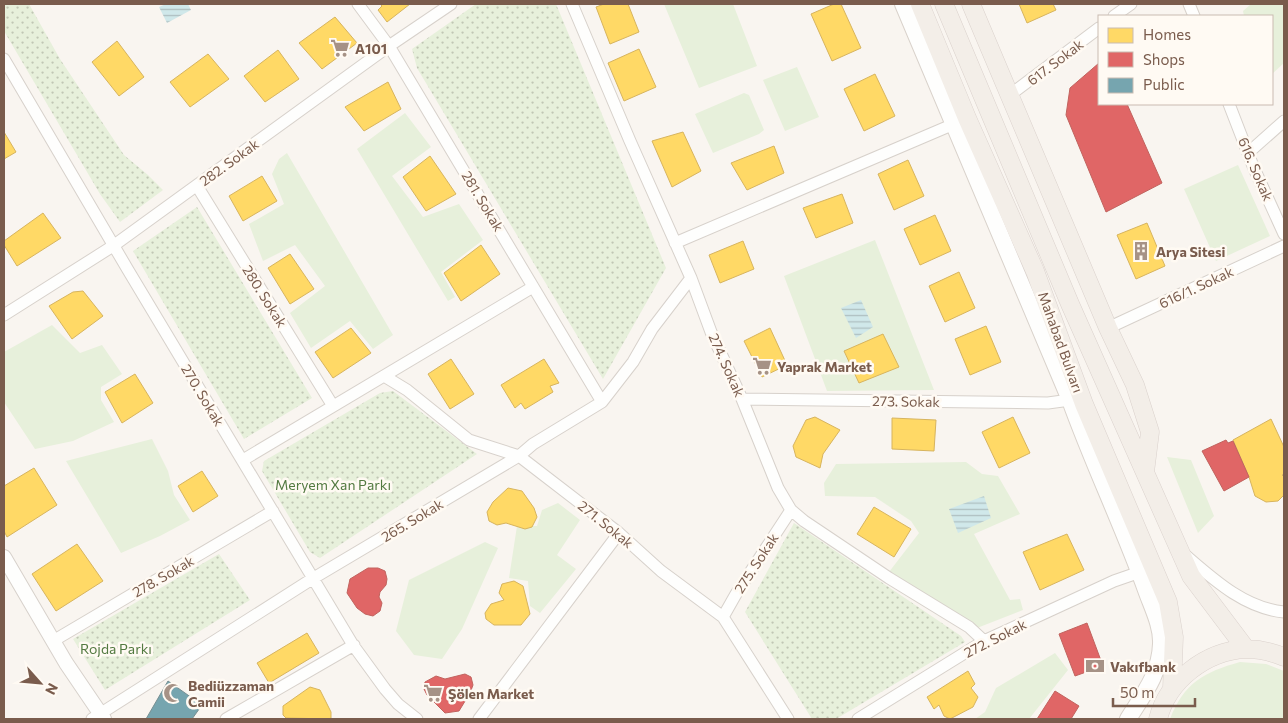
<svg xmlns="http://www.w3.org/2000/svg" width="1288" height="723" viewBox="0 0 1288 723" font-family="Commissioner,sans-serif">
  <style>
    .grass { fill: #e7f0db }
    .park { fill: url(#park-dots) }
    .water { fill: url(#water-rules) }
    .homes { fill: #ffd966; stroke: #d7b45e }
    .shops { fill: #e06666; stroke: #c1635e }
    .public { fill: #76a5af; stroke: #778f92 }
    .lines { fill: none; stroke-linecap: round; stroke-linejoin: round }
    .minor-casing { stroke: #d7d1cb; stroke-width: 13 }
    .tertiary-casing { stroke: #d7d1cb; stroke-width: 16 }
    .secondary-casing { stroke: #d9d2cb; stroke-width: 18 }
    .primary-casing { stroke: #dad1cc; stroke-width: 19 }
    .minor { stroke: #fefefd; stroke-width: 11 }
    .tertiary { stroke: #fefefd; stroke-width: 14 }
    .secondary { stroke: #fefefd; stroke-width: 16 }
    .primary { stroke: #f3eee8; stroke-width: 18 }
    .labels { text-anchor: middle; dominant-baseline: central; stroke-width: 5; stroke-linejoin: round; paint-order: stroke }
    .poi-label { font-size: 14px; font-weight: bold; fill: #7a5c4d; stroke: #fffaf3; text-anchor: start }
    .street-label { font-size: 14px; fill: #7a5c4d; stroke: #fffaf3 }
    .park-label { font-size: 14px; fill: #537a41; stroke: #fffaf3 }
  </style>
  <defs>
    <pattern id="park-dots" width="8" height="8" patternUnits="userSpaceOnUse" patternTransform="scale(1.25)"><rect width="8" height="8" fill="#e7f0db"/><path d="M2 2h.1M6 6h.1" fill="none" stroke="#c0c6b4" stroke-width="1.8" stroke-linecap="round"/></pattern>
    <pattern id="water-rules" width="6" height="5" patternUnits="userSpaceOnUse" patternTransform="scale(1.25)"><rect width="6" height="5" fill="#d0e8ea"/><path d="M0 2.5h6" fill="none" stroke="#aebfc0"/></pattern>
  </defs>
  <rect width="100%" height="100%" fill="#f9f5f0"/>
  <path class="grass" d="M664,4h69l24,62 -58,22z
    M1251,4h33v59l-12,11v-58h-28l-1,-5z
    M797,67l22,50 -34,14 -22,-51z
    M744,93l5,2 15,35 -5,4 -46,19 -18,-39z
    M405,113l26,34 -39,29 31,41 36,-13 24,36 -42,32 14,25 -7,4 -91,-152z
    M287,153l106,182 -20,14 -23,-28 -39,27 -21,-35 35,-27 -30,-41 -32,16 -14,-37 35,-20 -12,-30 7,-15z
    M1238,165l32,71 -54,25 -32,-72z
    M875,240l59,150 -107,1 -43,-115z
    M52,325l28,28 22,-8 20,29 -21,13v13l13,22 -41,19 -38,8 -31,-47v-50z
    M152,439l16,32 6,24 16,25 -30,16 -39,17 -55,-92z
    M1167,457l24,3 23,56 -16,17z
    M966,462l16,12 16,2 22,38 -46,20 36,66 10,-1 3,11 -46,18 -88,-56 30,-39 -8,-12 -36,-24 -50,-1 -1,-13 12,-19z
    M558,503l22,17 -23,35 19,14 -36,44 -10,-7 -2,-25 -19,-3 8,-52h20l5,-16z
    M485,542l13,6 -36,81 -20,30 -28,-4 -18,-24 13,-51z
    M1055,653l13,17 -39,49h-54l10,-7 11,-24z
    M1240,662l26,2 18,7v48h-114c14,-36 34,-47 70,-57z"/>
  <path class="park" d="M4,4h25l31,55 64,96 24,20 15,15 -43,32 -20,-28 -96,-163z
    M476,4h80l110,264 -63,111 -186,-311 -5,-19z
    M197,207l115,191 -68,41 -111,-188z
    M393,391l84,63 -157,104 -10,-6 -48,-81 2,-10 116,-68z
    M794,523l167,113 4,6 -129,77h-24l-67,-107z
    M219,554l31,46 -145,90 -32,-51z"/>
  <path class="water" d="M166,4h22l3,6 -24,13 -8,-16z
    M861,300l12,27 -17,11 -15,-30z
    M984,496l7,22 -33,15 -9,-24z"/>
  <path class="homes" d="M380,4h30l-23,18 -9,-12 4,-4z
    M604,4h24l11,28 -29,12 -14,-37z
    M834,4h7l20,44 -29,13 -21,-47z
    M1019,4h34l3,6 -29,13z
    M335,17l22,26 -35,26 -23,-26z
    M117,41l27,36 -25,19 -27,-34z
    M639,49l17,38 -32,14 -16,-38z
    M278,50l21,29 -34,23 -21,-26z
    M208,54l21,25 -39,28 -20,-25z
    M875,74l20,42 -31,15 -20,-42z
    M388,82l13,27 -37,22 -19,-24z
    M4,132l12,20 -12,7z
    M683,132l18,39 -29,16 -20,-46z
    M774,146l10,27 -37,17 -16,-27z
    M430,156l26,38 -30,17 -23,-34z
    M908,160l16,36 -30,14 -16,-36z
    M262,176l15,25 -34,20 -14,-25z
    M842,194l11,29 -37,15 -13,-30z
    M43,213l18,25 -44,28 -13,-21v-4z
    M935,215l16,36 -31,14 -16,-36z
    M1147,223l18,43 -29,13 -19,-44z
    M743,241l11,28 -34,14 -11,-28z
    M481,245l19,29 -39,27 -17,-28z
    M290,254l24,35 -24,15 -22,-36z
    M959,272l16,36 -30,14 -16,-36z
    M83,291l20,25 -31,23 -23,-33 24,-14z
    M986,326l15,36 -31,13 -15,-36z
    M351,328l20,25 -38,25 -18,-26z
    M770,328l17,37 -25,12 -18,-36z
    M883,334l16,33 -40,16 -15,-32z
    M451,359l23,35 -24,15 -22,-35z
    M544,359l15,24 -9,3 3,6 -28,17 -4,-6 -6,5 -14,-23z
    M135,374l18,29 -31,20 -17,-31z
    M815,417l25,13 -17,24 -3,14 -24,-11 -3,-11 13,-26z
    M1013,417l17,36 -31,15 -17,-36z
    M892,418l44,2 -2,31 -42,-2z
    M1271,419l13,28v27l-2,1 2,2v18l-6,6 -12,1 -11,-6 -6,-19 -16,-37z
    M34,468l23,37 -50,32 -3,-6v-45z
    M202,471l16,25 -25,16 -15,-26z
    M508,488l14,3 12,17 3,9 -5,10 -7,2 -19,-6 -9,2 -8,-4 -2,-9 6,-10z
    M874,507l37,22 -17,28 -37,-23z
    M1067,534l17,36 -44,20 -17,-38z
    M77,544l26,37 -47,30 -24,-37z
    M514,581l9,5 7,28 -9,11h-27l-8,-6 -1,-6 6,-9 13,-4 -5,-7 3,-9z
    M307,633l12,20 -50,30 -12,-20z
    M968,671l7,13 -4,4 7,9 -5,10 -23,12 -6,-3 -5,-11 -5,4 -7,-12z
    M310,687l10,3 11,22v7l-45,-1 -3,-3v-9z"/>
  <path class="shops" d="M1099,63v41h28l35,79 -56,29 -40,-97 4,-27z
    M1226,440l2,3 5,-2 16,36 -25,14 -22,-40z
    M368,568h10l7,3 2,8 -1,6 -6,7 -1,5 3,6 -2,8 -7,5 -8,-2 -8,-6 -10,-15 3,-14z
    M1087,623l16,43 -28,10 -16,-42z
    M465,674l6,3 2,8 -3,8 -11,18 -14,2 -18,-18 -3,-6 1,-7 11,-6 9,3z
    M1055,691l24,15 -8,13h-34z"/>
  <path class="public" d="M168,681l34,24 -10,14h-46z"/>
  <g class="lines">
    <g class="minor-casing">
      <path id="minor" d="M358,4l31,42 213,356
        M572,4l58,137 61,137 20,54 31,67 36,89 13,22 13,11 85,57 80,49 15,14
        M1189,4l5,12
        M1114,16l17,-12
        M4,59l124,211 225,375 32,44 13,15 19,15
        M1010,95l89,-67
        M1229,104l24,62 31,68
        M1248,153l36,-32
        M197,186l136,220
        M675,243l279,-119
        M4,315l109,-69 276,-200 62,-42
        M1108,328l176,-82
        M384,376l23,14 62,50 50,16 100,77 42,38 62,46 65,102
        M742,399l306,4 22,-3
        M243,460l290,-173
        M1184,554c29,25 60,54 100,58
        M723,617l13,-23 55,-84
        M53,641l220,-130
        M92,719l220,-140 207,-123 14,-12 69,-42 31,-40 19,-33 39,-51
        M226,719l128,-74
        M479,719l140,-186
        M858,719l126,-78 130,-60 26,-9"/>
    </g>
    <g class="tertiary-casing">
      <path id="tertiary" d="M4,557l62,106 38,56"/>
    </g>
    <g class="secondary-casing">
      <path id="secondary" d="M903,4l167,396c23,64 53,126 76,190 6,17 16,36 15,54 -1,30 -18,51 -33,75"/>
    </g>
    <g class="primary-casing">
      <path id="primary" d="M920,4l47,114 68,153 49,133 84,198 6,35 -2,51
        M944,4l126,300 121,272 55,73
        M971,4l137,324 27,57 15,47 -5,40
        M1158,719c10,-39 48,-68 88,-70 13,0 26,3 38,8"/>
    </g>
    <use href="#minor" class="minor"/>
    <use href="#tertiary" class="tertiary"/>
    <use href="#secondary" class="secondary"/>
    <use href="#primary" class="primary"/>
  </g>
  <defs>
    <g id="supermarket-bare" transform="scale(1.5)"><path d="M-6-5.5h2.5l.6 2H6L4.5 2H-2.5L-4.4-4H-6ZM-1.5 3.2a1.3 1.3 0 1 0 .1 0ZM3 3.2a1.3 1.3 0 1 0 .1 0Z" fill="#a69286" stroke="#fffaf3" stroke-width="2.5" paint-order="stroke"/></g>
    <g id="building-bare" transform="scale(1.5)"><path d="M-4-6H4V6H1V3H-1V6H-4ZM-2.5-4.3h1.7v1.8h-1.7ZM.8-4.3h1.7v1.8H.8ZM-2.5-1h1.7V.8h-1.7ZM.8-1h1.7V.8H.8Z" fill="#a69286" stroke="#fffaf3" stroke-width="2.5" paint-order="stroke"/></g>
    <g id="bank-bare" transform="scale(1.5)"><path d="M-6-4H6V4H-6ZM0-2.3a2.3 2.3 0 1 0 0 4.6a2.3 2.3 0 1 0 0-4.6Z" fill="#a69286" stroke="#fffaf3" stroke-width="2.5" paint-order="stroke"/></g>
    <g id="mosque-bare" transform="scale(1.5)"><path d="M3.5-4.9A6 6 0 1 0 3.5 4.9A5 5 0 1 1 3.5-4.9Z" fill="#a69286" stroke="#fffaf3" stroke-width="2.5" paint-order="stroke"/></g>
  </defs>
  <g fill-rule="evenodd">
    <use href="#supermarket-bare" x="340" y="48"/>
    <use href="#building-bare" x="1141" y="251"/>
    <use href="#supermarket-bare" x="762" y="366"/>
    <use href="#bank-bare" x="1095" y="666"/>
    <use href="#mosque-bare" x="173" y="693"/>
    <use href="#supermarket-bare" x="433" y="693"/>
  </g>
  <g class="labels">
    <g class="poi-label">
      <text x="355" y="48">A101</text>
      <text x="1156" y="251">Arya Sitesi</text>
      <text x="777" y="366">Yaprak Market</text>
      <text x="1110" y="666">Vakıfbank</text>
      <text x="188" y="685">Bediüzzaman<tspan x="188" dy="16">Camii</tspan></text>
      <text x="448" y="693">Şölen Market</text>
    </g>
    <g class="street-label">
      <text transform="translate(1055 62) rotate(-37)">617. Sokak</text>
      <text transform="translate(229 162) rotate(-36)">282. Sokak</text>
      <text transform="translate(1256 169) rotate(67)">616. Sokak</text>
      <text transform="translate(483 201) rotate(59)">281. Sokak</text>
      <text transform="translate(1196 287) rotate(-25)">616/1. Sokak</text>
      <text transform="translate(265 296) rotate(58)">280. Sokak</text>
      <text transform="translate(1061 342) rotate(70)">Mahabad Bulvarı</text>
      <text transform="translate(727 365) rotate(66)">274. Sokak</text>
      <text transform="translate(203 395) rotate(59)">270. Sokak</text>
      <text transform="translate(906 401) rotate(1)">273. Sokak</text>
      <text transform="translate(412 520) rotate(-31)">265. Sokak</text>
      <text transform="translate(606 524) rotate(39)">271. Sokak</text>
      <text transform="translate(756 563) rotate(-57)">275. Sokak</text>
      <text transform="translate(163 576) rotate(-30)">278. Sokak</text>
      <text transform="translate(995 638) rotate(-27)">272. Sokak</text>
    </g>
    <g class="park-label">
      <text x="333" y="484">Meryem Xan Parkı</text>
      <text x="116" y="648">Rojda Parkı</text>
    </g>
  </g>
  <rect width="1288" height="723" fill="none" stroke="#7a5c4d" stroke-width="10"/>
  <rect x="1098" y="15" width="175" height="90" fill="#fffaf3" stroke="#cabbb1"/>
  <rect x="1108" y="28" width="25" height="15" fill="#ffd966" stroke="#cabbb1"/>
  <text x="1143" y="40" font-size="15" fill="#7a5c4d">Homes</text>
  <rect x="1108" y="52" width="25" height="15" fill="#e06666" stroke="#cabbb1"/>
  <text x="1143" y="65" font-size="15" fill="#7a5c4d">Shops</text>
  <rect x="1108" y="78" width="25" height="15" fill="#76a5af" stroke="#cabbb1"/>
  <text x="1143" y="90" font-size="15" fill="#7a5c4d">Public</text>
  <g transform="translate(40 683) rotate(117)" stroke="#fffaf3" stroke-width="4" paint-order="stroke">
  <path d="M0-4L9 19L0 12L-9 19Z" fill="#7a5c4d"/>
  <text y="-8" font-size="14" font-weight="bold" text-anchor="middle" fill="#7a5c4d">N</text>
  </g>
  <path d="M1113 698v8h82v-8" fill="none" stroke="#7a5c4d" stroke-width="2.5"/>
  <text x="1120" y="698" font-size="15" fill="#7a5c4d" stroke="#fffaf3" stroke-width="4" paint-order="stroke">50 m</text>
</svg>
